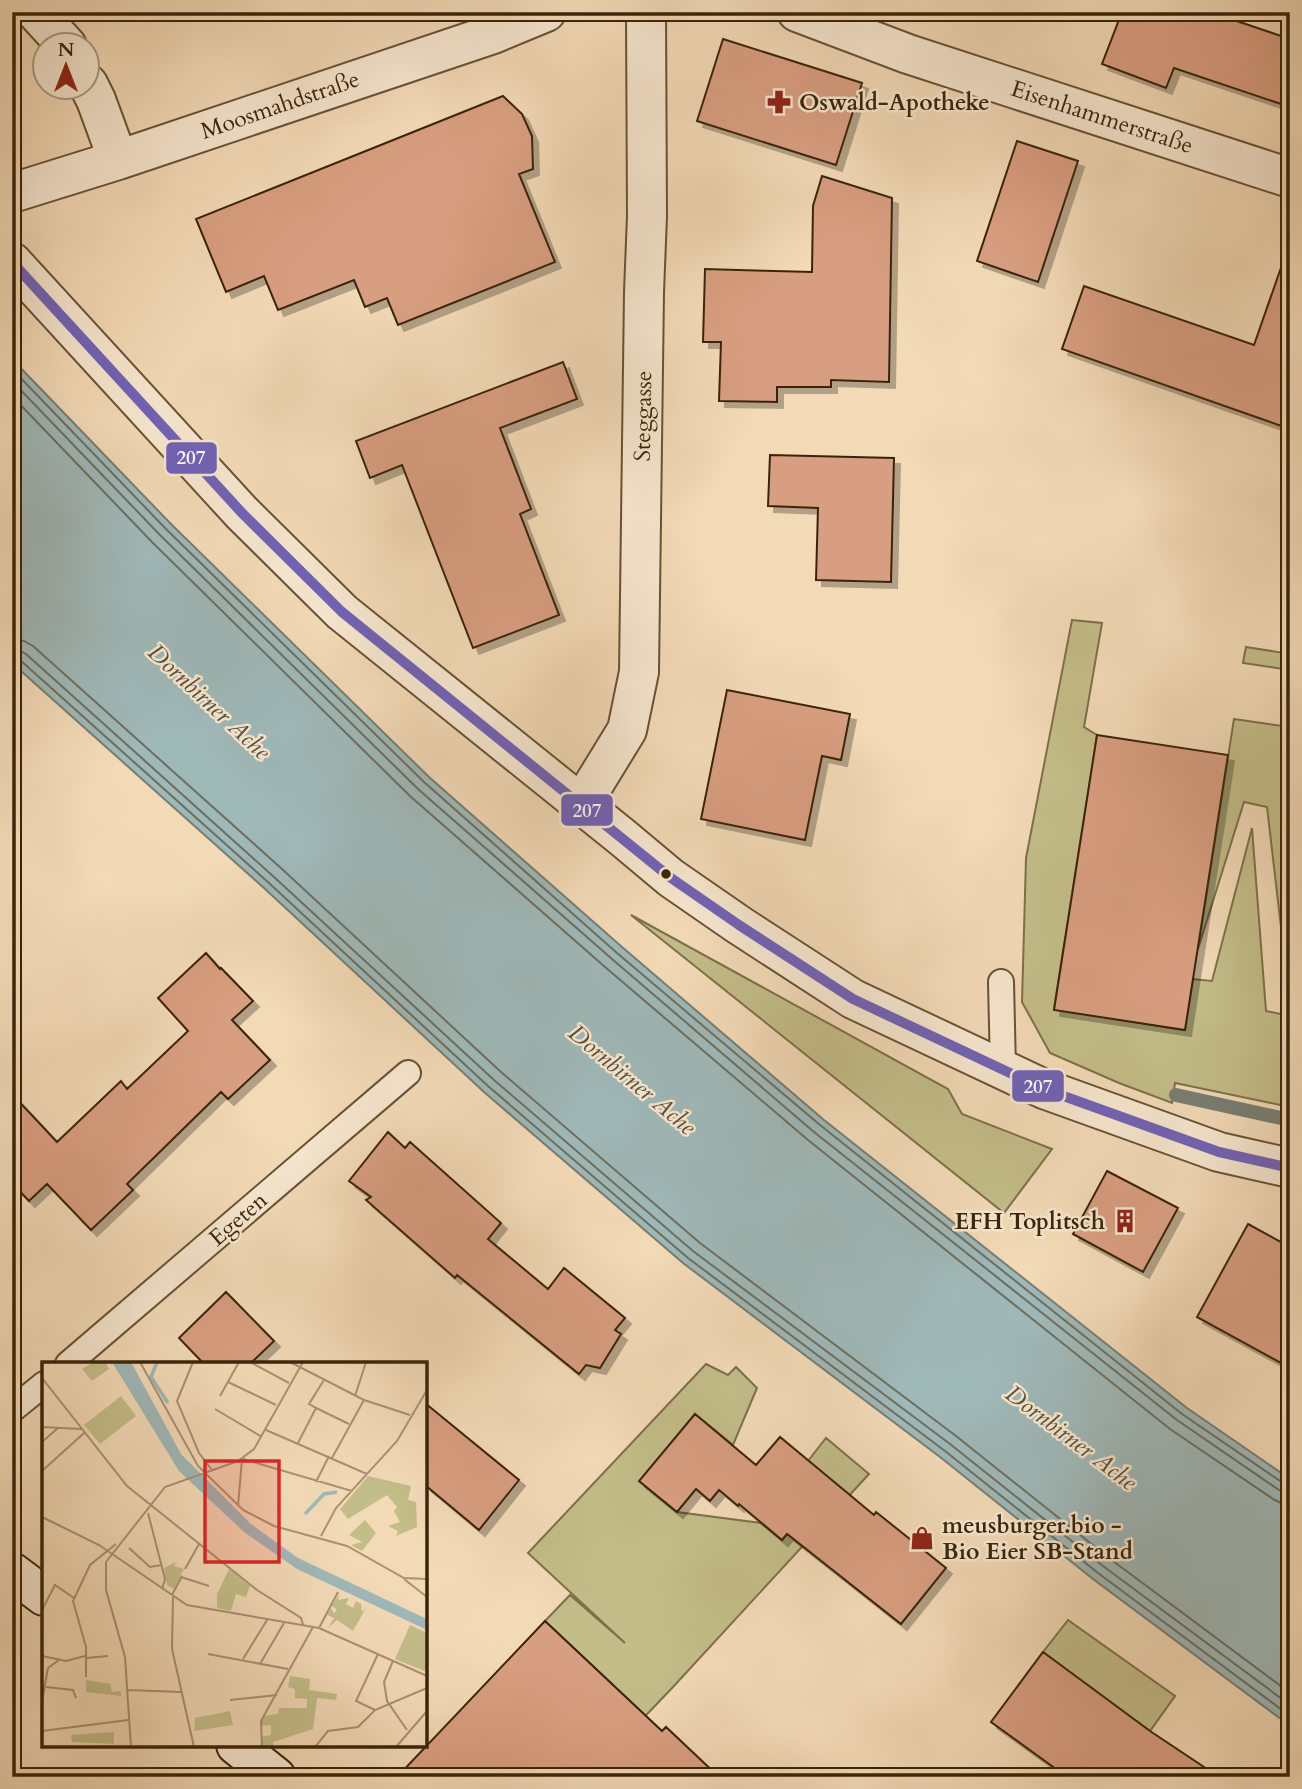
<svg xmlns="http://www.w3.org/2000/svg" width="1302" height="1789" viewBox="0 0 1302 1789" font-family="Cardo,serif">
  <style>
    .green { fill: #c3bd89; stroke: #7e7048; stroke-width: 2 }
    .water { fill: #9fb8b8; stroke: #777d72; stroke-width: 2 }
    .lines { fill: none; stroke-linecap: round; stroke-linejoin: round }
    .shore { stroke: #6c6e60; stroke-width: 2 }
    .stream { stroke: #777d72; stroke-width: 14 }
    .building { fill: #d89e81; stroke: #3a2408; stroke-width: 2; filter: url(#shadow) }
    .service-casing { stroke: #685234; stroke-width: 28 }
    .minor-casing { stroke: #685234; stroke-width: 42 }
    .tertiary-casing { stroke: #685234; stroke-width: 42 }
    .secondary-casing { stroke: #3a2408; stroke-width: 42 }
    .service { stroke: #f7e7d0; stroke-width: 24 }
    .minor { stroke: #f7e7d0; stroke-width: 38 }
    .tertiary { stroke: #f7e7d0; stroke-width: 38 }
    .secondary { stroke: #f7e7d0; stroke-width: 38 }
    .bus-1-casing { stroke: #f7e7d0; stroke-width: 16 }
    .bus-1 { stroke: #7163b7; stroke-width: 10 }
    .bus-dot { fill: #3a2408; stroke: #f7e7d0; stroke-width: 2.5 }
    .labels { text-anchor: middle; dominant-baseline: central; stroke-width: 5; stroke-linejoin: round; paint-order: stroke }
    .poi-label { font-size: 23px; font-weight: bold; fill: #3a2408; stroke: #f7e7d0; text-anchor: start }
    .street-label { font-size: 23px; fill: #3a2408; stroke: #f7e7d0 }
    .water-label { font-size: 24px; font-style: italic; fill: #58503d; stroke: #f7e7d0 }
    .inset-river { fill: none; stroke: #9fb8b8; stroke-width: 3.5 }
    .inset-road { fill: none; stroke: #a99171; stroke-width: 2 }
    .view { fill: #d62828; fill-opacity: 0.15; stroke: #d62828; stroke-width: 3.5 }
    .inset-edge { fill: none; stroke: #3a2408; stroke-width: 3.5 }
    .line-badge { stroke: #f7e7d0; stroke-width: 2.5 }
    .badge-label { font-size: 19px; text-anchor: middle; font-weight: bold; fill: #fff }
  </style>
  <defs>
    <filter id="shadow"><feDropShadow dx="6" dy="6" stdDeviation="0" flood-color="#0004"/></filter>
  </defs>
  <rect width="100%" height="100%" fill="#f3dab7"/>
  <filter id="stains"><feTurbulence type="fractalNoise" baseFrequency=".00286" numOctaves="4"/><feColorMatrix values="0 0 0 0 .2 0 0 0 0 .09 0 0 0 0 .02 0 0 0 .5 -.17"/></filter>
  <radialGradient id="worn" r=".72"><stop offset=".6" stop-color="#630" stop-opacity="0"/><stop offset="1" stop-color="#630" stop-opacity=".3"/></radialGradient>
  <path class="green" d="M1072,620l30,3 -18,104 13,8 -43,274 131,21 8,-51 19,2 40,-153 14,183 24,5v91l-115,-24 -3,20 -53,-20 -69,-30 -28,-51 4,-144z
    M1246,647l44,7v16l-47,-7z
    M1234,719l56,8v150l-9,50 -14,-120 -23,-5 -46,147z
    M631,915l317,174 14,25 90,35 -48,64z
    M706,1364l22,11 8,-8 21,21 -24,57 -38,-31 -55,67 37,31 84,11 21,17 49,-60 -23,-19 18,-23 43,36 -196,213 -86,90 26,-92 -68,-64 25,-26 55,48 -97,-90z
    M1068,1620l107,76 -25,35 -107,-79z"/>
  <path class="water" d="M12,359l159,165 258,253 193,170 202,173 363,288 103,71v245l-12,-7 -185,-138 -153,-122 -257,-194 -199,-171 -220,-204 -252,-225z"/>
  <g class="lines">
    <path class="shore" d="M12,369l154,160 258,253 193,171 203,172 362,289 101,69 7,1
      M12,381l148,154 258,254 194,170 202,173 363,288 102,70 11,3
      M12,396l140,146 258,254 195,171 203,173 362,289 103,70 8,4h9
      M12,639l12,2 9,5 249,223 219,203 199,171 256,193 153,122 181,135
      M12,649l7,1 7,4 248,223 220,203 199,171 257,193 153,122 187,139
      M12,658l8,2 249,223 219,203 200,172 257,193 153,122 192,143"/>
    <path class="stream" d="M1176,1095l114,25"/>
  </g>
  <path class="building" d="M1122,12h88l80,27v68l-116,-39 -8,20 -64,-24z
    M723,39l139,44 -26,82 -139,-44z
    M503,96l19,18 10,22 1,33 -14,5 36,88 -157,63 -11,-27 -22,9 -11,-27 -76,30 -14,-34 -38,16 -30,-73z
    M1017,141l61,20 -40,121 -61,-21z
    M822,176l70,22 -3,184 -58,-2v7h-54v15l-58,-1 2,-59h-18l2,-73 107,3 1,-66z
    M1284,259l6,1v169l-228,-80 22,-63 170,59z
    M563,362l14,37 -77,29 31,81 -11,5 39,101 -86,33 -71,-183 -32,13 -14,-37z
    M770,455l124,3 -3,124 -75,-2 2,-72 -50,-2z
    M727,690l123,24 -9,46 -19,-4 -17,84 -104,-21z
    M1097,735l131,20 -43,275 -131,-20z
    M206,953l14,16 1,-1 32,33 -21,19 38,40 -42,39 -7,-7 -94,92 6,6 -42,40 -44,-46 -18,17 -17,-18v-89l45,48 64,-61 6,8 61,-58 -30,-33z
    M388,1132l17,16 5,-6 91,81 -13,16 60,50 16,-21 61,50 -10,12 6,4 -21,34 -14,-3 -7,9 -122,-99 -2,3 -89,-78 5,-3 -22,-16z
    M1107,1171l71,37 -35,64 -70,-38z
    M1248,1224l42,23v121l-93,-51z
    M226,1292l48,49 -24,23h-46l-25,-26z
    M425,1403l94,77 -40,50 -54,-45z
    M695,1414l61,51 24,-28 94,78 2,-3 70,56 -45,56 -114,-90 -5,6 -43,-36 -1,2 -19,-16 -9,11 -14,-12 -19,23 -38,-31z
    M545,1621l117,110 4,-4 53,50h-322z
    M1043,1652l107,79 69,46h-152l-76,-55z"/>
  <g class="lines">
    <g class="service-casing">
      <path id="service" d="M1001,982l2,87
        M68,1364l340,-291
        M12,1410l32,-26"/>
    </g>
    <g class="minor-casing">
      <path id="minor" d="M797,12l111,42 382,124"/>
    </g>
    <g class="tertiary-casing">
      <path id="tertiary" d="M36,12l31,34
        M88,84l8,16 22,60
        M12,193l106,-33 375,-126 53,-22
        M12,262l230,251 100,99 280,225 49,41 68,47 114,74 191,90 175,63 71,16
        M581,805l46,-75 12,-58 5,-380 3,-76 -1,-204"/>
    </g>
    <g class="secondary-casing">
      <path id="secondary" d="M12,1572l32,24
        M236,1745l40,32"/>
    </g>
    <use href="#service" class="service"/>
    <use href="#minor" class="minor"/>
    <use href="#tertiary" class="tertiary"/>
    <use href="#secondary" class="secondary"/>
    <g class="bus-1-casing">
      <path id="bus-1" d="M12,262l230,251 100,99 329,266 68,47 114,74 191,90 175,63 71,16"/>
    </g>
    <use href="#bus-1" class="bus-1"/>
  </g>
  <defs>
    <g id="pharmacy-bare" transform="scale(1.89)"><path d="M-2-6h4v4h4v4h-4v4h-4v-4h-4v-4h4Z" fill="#8f2418" stroke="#f7e7d0" stroke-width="2.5" paint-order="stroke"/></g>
    <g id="building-bare" transform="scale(1.89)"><path d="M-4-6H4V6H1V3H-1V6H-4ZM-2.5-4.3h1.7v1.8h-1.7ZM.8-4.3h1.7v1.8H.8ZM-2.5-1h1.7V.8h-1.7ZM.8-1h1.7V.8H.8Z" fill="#8f2418" stroke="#f7e7d0" stroke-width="2.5" paint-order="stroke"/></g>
    <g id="shop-bare" transform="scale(1.89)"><path d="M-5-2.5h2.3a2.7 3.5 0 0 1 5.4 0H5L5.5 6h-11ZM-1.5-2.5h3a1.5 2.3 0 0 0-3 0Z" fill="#8f2418" stroke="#f7e7d0" stroke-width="2.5" paint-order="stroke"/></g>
  </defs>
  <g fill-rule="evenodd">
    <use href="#pharmacy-bare" x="779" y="102"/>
    <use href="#building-bare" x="1125" y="1221"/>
    <use href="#shop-bare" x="922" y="1538"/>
  </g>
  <circle class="bus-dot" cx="666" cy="874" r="6"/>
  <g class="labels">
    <g class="poi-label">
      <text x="799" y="102">Oswald-Apotheke</text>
      <text x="1105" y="1221" text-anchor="end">EFH Toplitsch</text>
      <text x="942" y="1525">meusburger.bio -<tspan x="942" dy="26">Bio Eier SB-Stand</tspan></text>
    </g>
    <g class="street-label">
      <text transform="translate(280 105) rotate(-19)">Moosmahdstraße</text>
      <text transform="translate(1102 117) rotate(18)">Eisenhammerstraße</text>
      <text transform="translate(643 416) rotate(-89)">Steggasse</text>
      <text transform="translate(238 1219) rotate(-41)">Egeten</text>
    </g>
    <g class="water-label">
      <text transform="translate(209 702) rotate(43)">Dornbirner Ache</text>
      <text transform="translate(632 1080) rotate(40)">Dornbirner Ache</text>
      <text transform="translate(1071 1438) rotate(37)">Dornbirner Ache</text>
    </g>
  </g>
  <g transform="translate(42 1362)">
    <rect width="385" height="385" fill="#f3dab7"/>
    <path d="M51,0h12l4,7 -17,12 -10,-12zM79,34l15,20 -36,28 -16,-19zM326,114l43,10 -3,14 8,2 1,25 -21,9 2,-5 -10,-5 12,-4 -6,-11 3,-4 -10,-12 -39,24 -8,-10zM323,158l11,13 -14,18 -11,-6 11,-3 -13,-7zM134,200l-2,4 10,3 -10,20 -7,-4 -3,-17zM187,207l21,17 -4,11 -10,-3 -5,17 -14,-3v-14zM297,232l-1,6 11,-2 -3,6 7,4 3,-7 5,3 1,8 5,-6 -14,25 -16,-11 -9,8 6,-10 -7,-3 4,-7 3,5 3,-3 -5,-4zM368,263l17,8v39l-32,-13zM248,314l20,3 -1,11 28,4 -1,6 -19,-2 -4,31 -40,13 1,5h-11l-2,-10 10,-2v-10l-11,1 4,-10 14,-2 1,-6h28v-9l-12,-1v-9l-7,-2zM44,318l24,4 2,8 9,-1v5l-35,-4zM188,349l3,14 -39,6 1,-13zM72,370v12l-42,-2 -1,-7z" fill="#c3bd89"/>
    <path d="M70,0h19l50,92 70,70 47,34 129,61v11l-130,-61 -53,-37 -65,-61z" fill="#9fb8b8"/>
    <path class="inset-river" d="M115,0l-6,15 17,26M263,152l19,-20 13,-2"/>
    <path class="inset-road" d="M98,0l58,104 45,44 31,16 73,20 57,32 23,1M151,0l-16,39 22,52 13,17M208,0l39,21M248,0l74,38 46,15M0,16l85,108 130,104 44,28 2,7M186,20l48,23M178,34l19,-34M313,34l11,-34M274,46l33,16M173,47l47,28M0,65l39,2M224,68l101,44M385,71v50M0,80l16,-14M256,81l18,-35 -7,-4 15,-24M290,96l32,-58M201,97l109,32M0,109l42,-38M274,120l13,-26M196,144l4,-47M106,151l17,66 -3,10M0,155l57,28 88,60 132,23 108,48M279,174l15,-28 61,-67 30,-51M87,186l21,19 12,-2M64,200l59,-75 73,-26 16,-12 49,-87M64,200v28l19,67 6,90M143,207l14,-25M139,215l28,9M362,217l23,18M130,233l10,-19M131,235l-1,52 22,98M0,248l13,-25 19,13M277,266l19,-36M166,292l80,15M0,294l24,5 19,-5M44,296l22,-2M201,297l24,-39M351,299l-9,21 3,19 20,29M218,302l24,-41M44,315v-30l-13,-46 17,-36 26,-21M4,325l27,3 3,8M85,328l54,2M188,338l47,-5M0,340l6,-34 11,-8M333,348l-19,-9 22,-47M0,369l86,-11M220,385l-1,-26 52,-94M273,385l13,-16 30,-4 17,-17 52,-22M354,385l31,-36"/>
    <path class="view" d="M163,99h74v101h-74z"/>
    <rect width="385" height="385" class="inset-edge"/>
  </g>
  <g class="line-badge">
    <rect x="165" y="441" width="53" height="34" rx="7" fill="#7163b7"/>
    <rect x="560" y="793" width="54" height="34" rx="7" fill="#7163b7"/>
    <rect x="1011" y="1069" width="54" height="34" rx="7" fill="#7163b7"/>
  </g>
  <g class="badge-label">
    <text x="191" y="464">207</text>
    <text x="587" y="817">207</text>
    <text x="1038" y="1093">207</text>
  </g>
  <rect width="1302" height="1789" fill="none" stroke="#f3dab7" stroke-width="42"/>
  <rect x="14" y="14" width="1274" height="1761" fill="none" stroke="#3a2408" stroke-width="3.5"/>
  <rect x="21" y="21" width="1260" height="1747" fill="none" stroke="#3a2408" stroke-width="2"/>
  <g transform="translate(66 66)"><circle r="33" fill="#f7e7d0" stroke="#ab9980" stroke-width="2"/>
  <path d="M0-5L12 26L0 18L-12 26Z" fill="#8f2418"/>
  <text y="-10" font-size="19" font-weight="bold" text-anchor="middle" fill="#3a2408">N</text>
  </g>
  <rect width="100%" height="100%" filter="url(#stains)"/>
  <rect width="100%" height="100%" fill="url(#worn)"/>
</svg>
